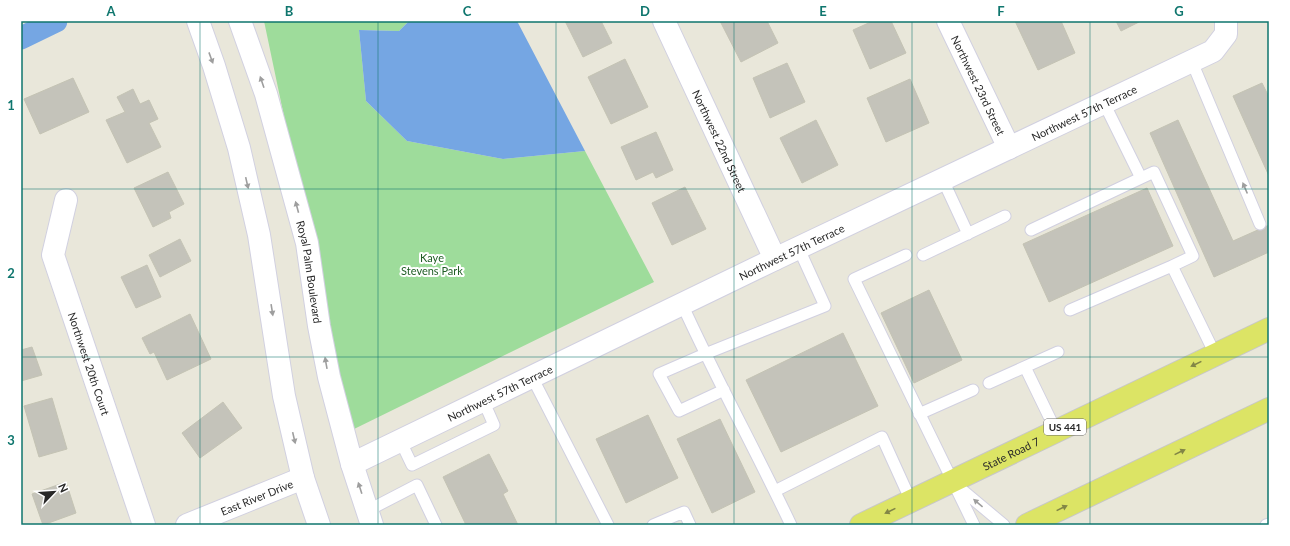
<svg xmlns="http://www.w3.org/2000/svg" width="1290" height="546" viewBox="0 0 1290 546" font-family="Lato,sans-serif">
  <style>
    .green { fill: #9edc9b }
    .water { fill: #75a6e3 }
    .lines { fill: none; stroke-linecap: round; stroke-linejoin: round }
    .canal { stroke: #75a6e3; stroke-width: 23 }
    .building { fill: #c4c3ba; stroke: #c4c3b4 }
    .service-casing { stroke: #d1d0e0; stroke-width: 13 }
    .minor-casing { stroke: #d1d0e0; stroke-width: 24 }
    .secondary-casing { stroke: #d1d0e0; stroke-width: 24 }
    .primary-casing { stroke: #c7c7c7; stroke-width: 24 }
    .service { stroke: #fff; stroke-width: 11 }
    .minor { stroke: #fff; stroke-width: 22 }
    .secondary { stroke: #fff; stroke-width: 22 }
    .primary { stroke: #dce465; stroke-width: 22 }
    .oneway { fill: #9e9e9e }
    .oneway2 { fill: #828646 }
    .grid { fill: none; stroke: #0f766e; stroke-width: 1; stroke-opacity: 0.55 }
    .labels { text-anchor: middle; dominant-baseline: central; stroke-width: 4; stroke-linejoin: round; paint-order: stroke }
    .shield { fill: #fff; stroke: #686868; stroke-width: 1 }
    .shield-label { font-size: 10px; font-weight: bold; fill: #282828 }
    .street-label { font-size: 11px; fill: #282828; stroke: #fff }
    .park-label { font-size: 11px; fill: #1f5d24; stroke: #fff }
    .neatline { fill: none; stroke: #0f766e; stroke-width: 1.5 }
    .grid-label { font-size: 13px; text-anchor: middle; font-weight: bold; fill: #0f766e }
  </style>
  <rect width="100%" height="100%" fill="#e9e7da"/>
  <path class="green" d="M264,21h145l-10,10 -40,-1 7,71 41,40 96,18 82,-8 69,131 -304,149z"/>
  <path class="water" d="M409,21h108l68,130 -82,8 -96,-18 -41,-40 -7,-71 40,1z"/>
  <g class="lines">
    <path class="canal" d="M21,38l35,-17"/>
  </g>
  <path class="building" d="M565,21h36l11,22 -29,14z
    M720,21h47l11,22 -37,19z
    M873,21h18l15,32 -36,16 -17,-39z
    M1015,21h46l14,32 -37,17z
    M1116,21h25l-20,10z
    M625,59l23,48 -37,17 -23,-47z
    M787,63l18,39 -35,16 -17,-40z
    M73,78l16,34 -49,22 -16,-35z
    M910,79l19,44 -43,19 -19,-44z
    M1262,83l7,14v79l-36,-80z
    M133,89l7,15 9,-4 9,19 -9,4 12,24 -34,16 -21,-43 19,-8 -8,-15z
    M816,120l22,45 -36,18 -22,-45z
    M1178,120l55,121 36,-16v27l-55,25 -64,-144z
    M656,132l17,38 -17,8 -3,-6 -17,8 -15,-33z
    M168,172l16,32 -15,8 2,6 -18,9 -19,-39z
    M685,187l21,42 -34,16 -20,-42z
    M1147,188l26,58 -124,56 -26,-58z
    M180,239l11,22 -31,16 -11,-22z
    M147,265l14,32 -25,11 -15,-31z
    M929,290l33,70 -48,23 -33,-70z
    M190,314l21,45 -44,21 -13,-28 -4,2 -8,-16z
    M843,333l35,73 -97,46 -35,-72z
    M32,347l10,28 -21,6v-31z
    M52,398l15,51 -28,8 -15,-51z
    M223,402l19,26 -42,30 -18,-25z
    M648,415l30,63 -52,25 -30,-64z
    M720,419l35,73 -43,21 -35,-74z
    M489,454l19,37 -5,3 15,31h-52l-23,-48z
    M66,482l10,31 -33,12 -11,-31z"/>
  <g class="lines">
    <g class="service-casing">
      <path id="service" d="M1192,62l68,162
        M1104,103l37,75 13,-6 39,84 -21,10
        M943,180l25,54
        M1031,230l110,-52
        M906,255l-52,24 120,246
        M923,255l82,-39
        M682,304c34,75 74,147 109,221
        M1070,310l102,-44 43,88
        M1025,367l31,64
        M532,377l76,148
        M989,383l69,-31
        M724,390l-45,21 -20,-37 46,-20 120,-48 -26,-57
        M919,414l54,-24
        M400,440l12,25 82,-40 -11,-25
        M955,484l49,41
        M775,491l107,-54 29,64
        M367,511l50,-26 19,40
        M653,525l31,-13 6,13
        M1266,525l3,-1"/>
    </g>
    <g class="minor-casing">
      <g id="minor">
        <path id="s1" d="M664,21l111,238"/>
        <path id="s2" d="M948,21l61,127"/>
        <path id="s3" d="M66,200l-13,55 91,270"/>
        <path id="s4" d="M352,464l423,-205 438,-208 13,-17v-13"/>
        <path id="s5" d="M187,525l116,-47"/>
      </g>
    </g>
    <g class="secondary-casing">
      <g id="secondary">
        <path d="M198,21l16,45 25,82 20,87 25,161 19,82 16,47"/>
        <path id="s6" d="M240,21l26,73 41,149 12,83 10,51 23,87 20,61"/>
      </g>
    </g>
    <g class="primary-casing">
      <g id="primary">
        <path id="s7" d="M861,525l408,-196"/>
        <path d="M1027,525l242,-116"/>
      </g>
    </g>
    <use href="#service" class="service"/>
    <use href="#minor" class="minor"/>
    <use href="#secondary" class="secondary"/>
    <use href="#primary" class="primary"/>
  </g>
  <defs><path id="oneway-solid" d="M-6-.8H1V-3.2L6.5 0L1 3.2V.8H-6Z"/></defs>
  <g class="oneway">
    <use href="#oneway-solid" transform="translate(211 58) rotate(70)"/>
    <use href="#oneway-solid" transform="translate(262 82) rotate(-109)"/>
    <use href="#oneway-solid" transform="translate(247 183) rotate(77)"/>
    <use href="#oneway-solid" transform="translate(1245 188) rotate(-113)"/>
    <use href="#oneway-solid" transform="translate(297 207) rotate(-105)"/>
    <use href="#oneway-solid" transform="translate(272 310) rotate(81)"/>
    <use href="#oneway-solid" transform="translate(326 363) rotate(-100)"/>
    <use href="#oneway-solid" transform="translate(294 438) rotate(77)"/>
    <use href="#oneway-solid" transform="translate(360 488) rotate(-108)"/>
    <use href="#oneway-solid" transform="translate(978 503) rotate(-140)"/>
  </g>
  <g class="oneway2">
    <use href="#oneway-solid" transform="translate(1196 364) rotate(154)"/>
    <use href="#oneway-solid" transform="translate(1180 452) rotate(-26)"/>
    <use href="#oneway-solid" transform="translate(1062 508) rotate(-26)"/>
    <use href="#oneway-solid" transform="translate(890 511) rotate(154)"/>
  </g>
  <path class="grid" d="M200,21v504M378,21v504M556,21v504M734,21v504M912,21v504M1090,21v504M21,189h1248M21,357h1248"/>
  <g class="labels">
    <rect class="shield" x="1044" y="419" width="42" height="16" rx="3"/>
    <g class="shield-label">
      <text x="1065" y="427">US 441</text>
    </g>
    <g class="street-label">
      <text stroke="none"><textPath href="#s2" startOffset="71">Northwest 23rd Street</textPath></text>
      <text stroke="none"><textPath href="#s4" startOffset="812">Northwest 57th Terrace</textPath></text>
      <text stroke="none"><textPath href="#s1" startOffset="132">Northwest 22nd Street</textPath></text>
      <text stroke="none"><textPath href="#s4" startOffset="488">Northwest 57th Terrace</textPath></text>
      <text stroke="none"><textPath href="#s6" startOffset="261">Royal Palm Boulevard</textPath></text>
      <text stroke="none"><textPath href="#s3" startOffset="171">Northwest 20th Court</textPath></text>
      <text stroke="none"><textPath href="#s4" startOffset="164">Northwest 57th Terrace</textPath></text>
      <text stroke="none"><textPath href="#s7" startOffset="166">State Road 7</textPath></text>
      <text stroke="none"><textPath href="#s5" startOffset="75">East River Drive</textPath></text>
    </g>
    <g class="park-label">
      <text x="432" y="257">Kaye<tspan x="432" dy="13">Stevens Park</tspan></text>
    </g>
  </g>
  <rect width="1290" height="546" fill="none" stroke="#ffffff" stroke-width="44"/>
  <g transform="translate(54 492) rotate(65)" stroke="#ffffff" stroke-width="3" paint-order="stroke">
  <path d="M0-3L7 15L0 10L-7 15Z" fill="#282828"/>
  <text y="-6" font-size="11" font-weight="bold" text-anchor="middle" fill="#282828">N</text>
  </g>
  <rect x="22" y="22" width="1246" height="502" class="neatline"/>
  <g class="grid-label">
    <text x="111" y="16">A</text>
    <text x="289" y="16">B</text>
    <text x="467" y="16">C</text>
    <text x="645" y="16">D</text>
    <text x="823" y="16">E</text>
    <text x="1001" y="16">F</text>
    <text x="1179" y="16">G</text>
    <text x="11" y="110">1</text>
    <text x="11" y="278">2</text>
    <text x="11" y="445">3</text>
  </g>
</svg>
